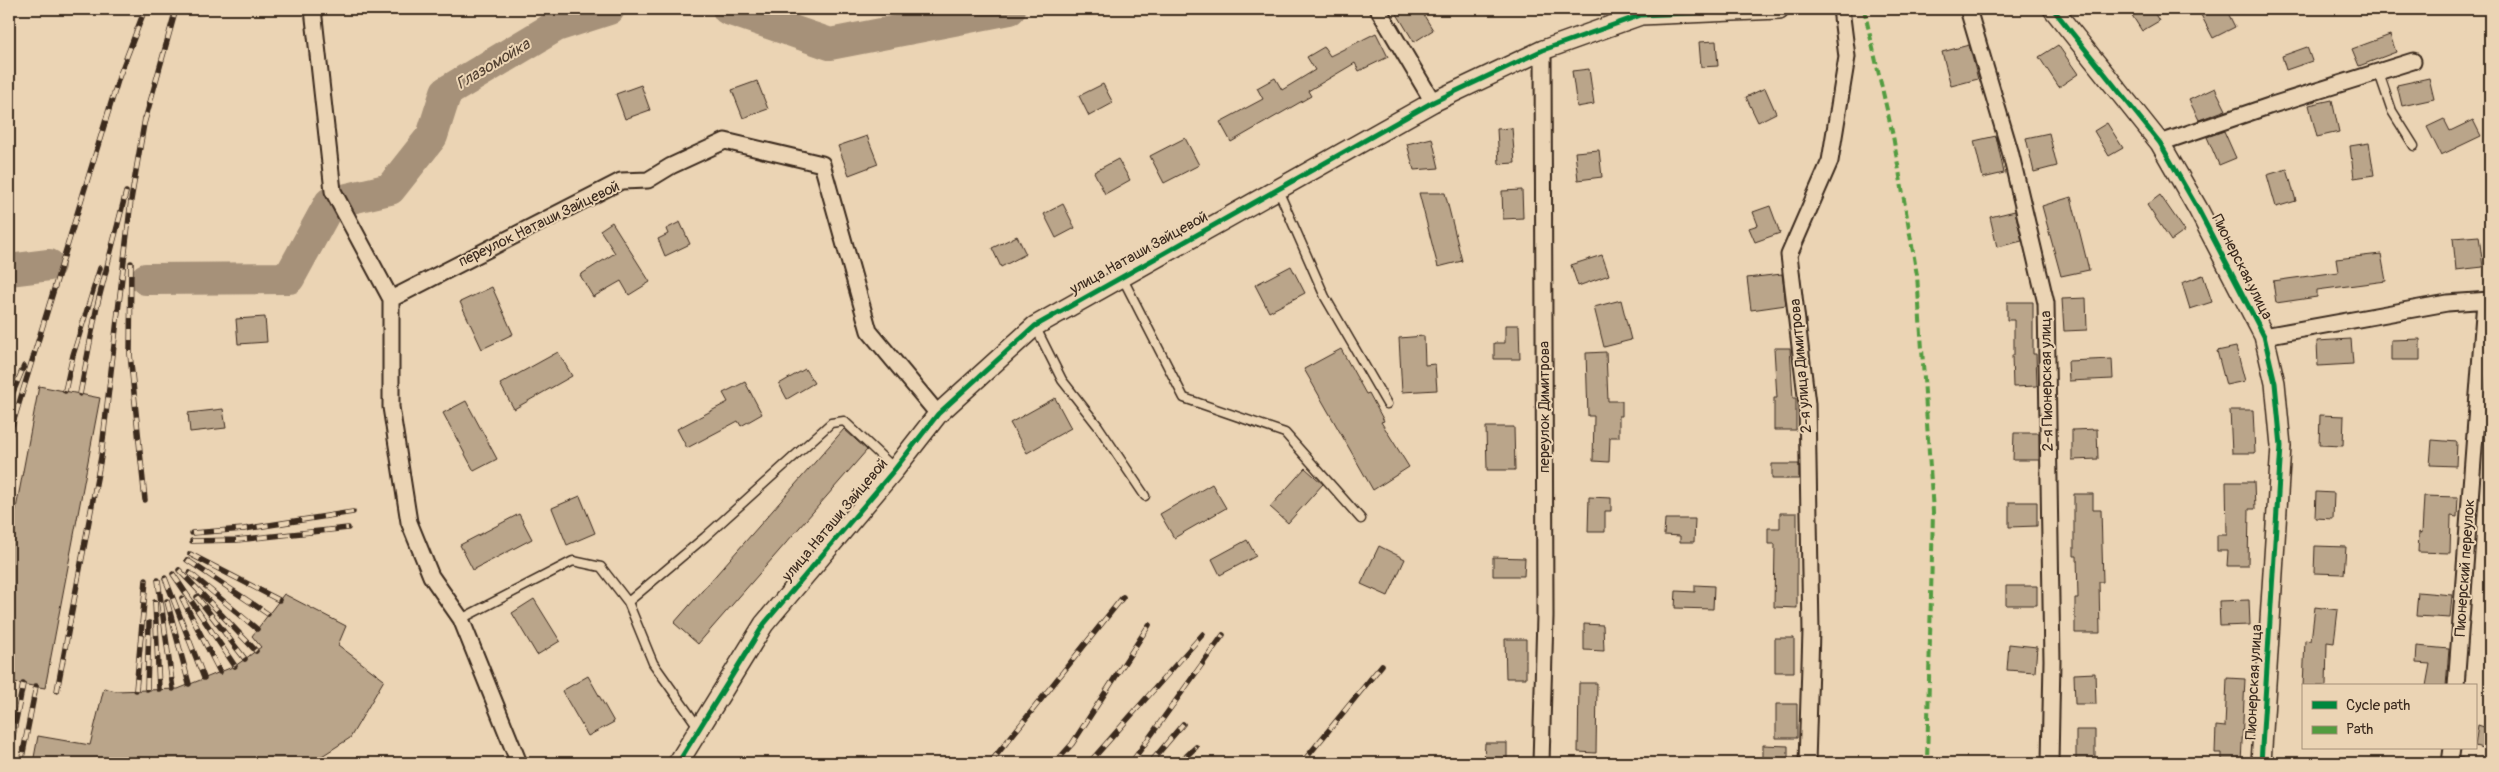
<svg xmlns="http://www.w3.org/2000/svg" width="2499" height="772" viewBox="0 0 2499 772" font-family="Pangolin,sans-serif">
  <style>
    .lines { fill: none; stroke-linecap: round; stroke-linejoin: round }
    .river { stroke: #a69179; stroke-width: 32 }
    .building { fill: #baa58a; stroke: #3b2a1e }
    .service-casing { stroke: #3b2a1e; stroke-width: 11 }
    .minor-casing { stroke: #3b2a1e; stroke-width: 19 }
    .tertiary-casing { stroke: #3b2a1e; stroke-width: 22 }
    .service { stroke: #ebd4b4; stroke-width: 8 }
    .minor { stroke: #ebd4b4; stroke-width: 15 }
    .tertiary { stroke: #ebd4b4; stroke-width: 19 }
    .rail-casing { stroke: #3b2a1e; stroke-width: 5.5 }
    .rail { stroke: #ebd4b4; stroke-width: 4; stroke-dasharray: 11; stroke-linecap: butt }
    .quiet { stroke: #529c3f; stroke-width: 4; stroke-dasharray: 8 4; stroke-linecap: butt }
    .cycleway-casing { stroke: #ebd4b4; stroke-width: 8 }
    .cycleway { stroke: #00873e; stroke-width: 5 }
    .labels { text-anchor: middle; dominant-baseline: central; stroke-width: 4; stroke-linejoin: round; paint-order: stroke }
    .street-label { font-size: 15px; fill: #3b2a1e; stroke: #ebd4b4 }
    .water-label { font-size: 16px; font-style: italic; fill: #503f30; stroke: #ebd4b4 }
  </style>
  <rect width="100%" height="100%" fill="#ebd4b4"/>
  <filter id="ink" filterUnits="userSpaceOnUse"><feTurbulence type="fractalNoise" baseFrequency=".02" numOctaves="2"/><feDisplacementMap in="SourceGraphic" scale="10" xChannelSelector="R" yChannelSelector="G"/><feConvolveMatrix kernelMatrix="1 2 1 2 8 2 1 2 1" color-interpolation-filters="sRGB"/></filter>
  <g filter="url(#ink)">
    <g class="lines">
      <path class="river" d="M728,9l102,35 180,-35
        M9,270l40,-5
        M146,279l143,-1 41,-75 60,-14 42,-53 14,-44 110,-66 53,-17"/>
    </g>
    <path class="building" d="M1394,9h26l13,21 -19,12z
      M2128,9h24l7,12 -17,10z
      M2208,9h18l9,18 -22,11 -13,-25z
      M1376,33l12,24 -29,14 -4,-8 -47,28 3,5 -80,46 -11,-20 43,-23 -6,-11 18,-10 7,12 33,-20 -8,-13 17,-10 6,9z
      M2390,35l6,17 -37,14 -7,-17z
      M1716,41l2,25 -17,1 -2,-25z
      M1969,45l9,34 -27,7 -9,-34z
      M2058,45l20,29 -19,13 -20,-30z
      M2307,47l5,14 -26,9 -4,-14z
      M1589,69l5,35 -17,3 -5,-36z
      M2429,78l5,21 -32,7 -5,-21z
      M757,81l11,28 -25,9 -11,-28z
      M1103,84l10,19 -24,13 -10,-20z
      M641,85l9,25 -25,9 -9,-25z
      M1765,88l11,25 -18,9 -12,-25z
      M2215,88l11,22 -27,10 -10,-20z
      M2332,100l7,32 -22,5 -8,-32z
      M2444,119l6,12 23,-11 8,16 -40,19 -14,-28z
      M2107,123l16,25 -14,8 -15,-25z
      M1512,128l3,35 -16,1 -2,-35z
      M2224,131l12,27 -17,7 -12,-28z
      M2049,133l8,33 -23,6 -8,-34z
      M867,136l11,28 -29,11 -11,-29z
      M1996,136l8,37 -21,5 -9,-37z
      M1185,138l14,27 -35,18 -14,-27z
      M1432,138l7,30 -25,2 -7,-26z
      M2369,143l5,32 -20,3 -4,-32z
      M1599,150l3,27 -24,3 -3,-28z
      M1118,159l12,21 -25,14 -11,-22z
      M2287,169l9,32 -20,6 -9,-32z
      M1522,190l1,28 -20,1 -1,-28z
      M1419,193h26l17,68 -24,6z
      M2160,195l25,36 -14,10 -24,-36z
      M2071,197l18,73 -28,6 -19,-70z
      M1063,204l12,24 -19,10 -12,-24z
      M1770,206l10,27 -25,9 -6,-14 9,-3 -5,-13z
      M2015,211l7,30 -25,6 -7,-30z
      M612,222l38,60 -21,13 -8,-14 -28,16 -13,-22 35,-22 -15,-23z
      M680,222l10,22 -25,12 -7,-17 10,-5 -2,-5z
      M1017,236l9,18 -25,13 -9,-19z
      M2479,236l4,31 -27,3 -3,-32z
      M2381,254l5,27 -69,9v7l-41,6 -3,-22 65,-9 -2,-13z
      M1602,255l7,20 -31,11 -7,-21z
      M1291,266l14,27 -36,19 -14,-27z
      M1782,274l4,31 -35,5 -4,-32z
      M2203,275l9,27 -22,7 -8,-26z
      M492,287l21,47 -31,15 -22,-47z
      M2086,298l1,32 -23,1 -2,-32z
      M1621,300l10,40 -27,7 -10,-40z
      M2007,302h26v52h3l1,32 -24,1 -1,-32h2v-35h-7z
      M265,317l2,25 -29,2 -2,-25z
      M1505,325h14l1,34h-26v-16h11z
      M1424,336l1,29 10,-1 2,26 -35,2 -3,-54z
      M2351,339l2,25 -35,2 -1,-25z
      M2420,339v21h-29v-20z
      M2236,347l9,34 -19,4 -9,-34z
      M1774,348h16l3,50h3v32h-22v-32h3z
      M1341,349l25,45 3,-1 15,28 -3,1 28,45 -36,23 -69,-121z
      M558,352l14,24 -58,33 -14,-25z
      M1606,352l2,49h14v15h-3v21h-9l-1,25 -16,-1 1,-45h-6l-2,-63z
      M2112,359l1,20 -44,2 -1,-20z
      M805,369l9,14 -27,16 -8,-15z
      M745,382l17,32 -21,12 -3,-5 -51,27 -10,-19 51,-27 -5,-9z
      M39,386l61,12 -55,290 -36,-6v-136z
      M1055,398l16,30 -44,25 -17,-30z
      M466,401l31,58 -23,12 -31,-58z
      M223,409l3,19 -36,4 -2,-19z
      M2230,410h23l2,43h-23z
      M2320,415l24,1 -1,30 -24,-1z
      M1486,427h28l1,43h-28z
      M844,429l23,21 -169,194 -24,-21z
      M2097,429l1,30 -26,1v-30z
      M2014,433h25v27h-26z
      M2432,440l25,2 -1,24 -26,-1z
      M1772,464h27v15h-27z
      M1305,468l18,16 -35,39 -18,-16z
      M2226,482h28l1,27h-6l-1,57h-21l1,-15h-11v-16h10z
      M1212,484l14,24 -52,30 -14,-24z
      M2316,492l18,1 -1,26 -18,-1z
      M2074,494h19v16h8l2,72h-4l1,51h-25v-35h3l-1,-42h-3z
      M580,496l15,37 -28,12 -15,-37z
      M2424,496l34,1 -1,20 -6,-1 -1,37 -32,-1 1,-20 3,1z
      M1589,497l22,1v13h-6v21h-17z
      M2009,502h28v24l-28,1z
      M1780,513h17v95l-23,-1 1,-63h-7v-16h12z
      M519,514l13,25 -59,31 -13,-25z
      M1665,519h30l-1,23h-14v-6l-16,-1z
      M1247,540l9,16 -36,19 -8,-16z
      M1379,546l26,13 -17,37 -27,-12z
      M2315,546l31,1 -2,27 -30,-1z
      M1493,557l32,1 -1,18h-31z
      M1695,585l19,1 -1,23 -38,-1 1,-17 19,1z
      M2006,586h31v19h-31z
      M2418,592l34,3 -2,23 -34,-2z
      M284,594l62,32 -8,19 46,35 -34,58 -39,25h-278l5,-27 52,9 14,-57 12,3 62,-2 57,-23 10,-7 16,-12 -9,-11z
      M534,599l26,42 -23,14 -25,-42z
      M2249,600l1,25 -30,1 -1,-25z
      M2315,607l23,3 -4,33 -7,-1 -1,44h-23l2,-46 6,1z
      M1584,624l19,1 1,26 -20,-1z
      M1775,638h19v34h-19z
      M1505,639h21v39h-20z
      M2009,644l28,3 -2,25 -28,-2z
      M2417,646l32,3 -3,37h-20l4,-22 -14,-1z
      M2095,673l1,31h-21l-1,-30z
      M588,676l26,46 -26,14 -26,-45z
      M2227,678l18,1 -4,84h-19v-10h-7l1,-27 9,1z
      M1579,683h18l-1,70 -18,-1z
      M1776,704h21v34h-21z
      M2478,725l12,4v21l-15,-4z
      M2076,730h19v33h-19z
      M1485,743h22v20h-23z
      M1763,745l25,1v17h-25z"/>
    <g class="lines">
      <g class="service-casing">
        <path id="service" d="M2379,73l13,38 22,35
          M1278,190l47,107 62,107
          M1122,277l62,121 101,35 76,86
          M1035,326l27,54 36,46 47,70
          M628,602l25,61 46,65
          M461,619l112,-58 28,6 27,35 77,-65 126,-114 13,-2 51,48
          M2451,761l10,2"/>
      </g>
      <g class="minor-casing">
        <path id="minor" d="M313,9l20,182 58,108v108l18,115 22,54 30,43 58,144
          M1378,9l55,93
          M1968,9l42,142 36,152 6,357 -2,103
          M2160,143l109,-37 144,-45
          M391,299l230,-118 27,-1 23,-14 54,-25 97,23 47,167 69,83
          M2264,336l183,-33 43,-3
          M2456,686l29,-385
          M1541,763l4,-147 -2,-566
          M1807,763l4,-132 -4,-227 -18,-149 41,-94 17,-104 -6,-48
          M2450,763l2,-15"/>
      </g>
      <g class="tertiary-casing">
        <path id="tertiary" d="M2053,9l107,134 38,66 66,127 11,47 6,63 -20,317
          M678,763l86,-139 131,-155 43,-55 97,-88 398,-224 110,-52 98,-35 138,-6"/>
      </g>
      <use href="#service" class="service"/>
      <use href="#minor" class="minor"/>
      <use href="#tertiary" class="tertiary"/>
      <g class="rail-casing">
        <path id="rail" d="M144,124l32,-115
          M131,263l-1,91 15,146
          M65,391l8,-36 27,-87
          M80,394l17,-88 29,-114
          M9,402l15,-36
          M9,436l110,-359 26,-68
          M192,533l52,-4 109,-17
          M192,541l45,-1 111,-12
          M190,554l89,46
          M187,560l81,54
          M179,570l77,81
          M190,573l67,56
          M173,574l62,92
          M165,578l39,100
          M158,580l15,109
          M197,597l48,62
          M182,598l38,74
          M167,601l22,83
          M155,602l4,87
          M147,689l2,-66
          M136,690l10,-110
          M57,691l44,-234 30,-257 14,-82
          M9,756l14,-72
          M21,763l15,-77
          M990,763l133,-166
          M1055,763l17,-19 77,-119
          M1089,763l114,-129
          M1131,763l92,-128
          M1150,763l33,-39
          M1179,763l17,-16
          M1302,763l80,-98"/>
      </g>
      <use href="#rail" class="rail"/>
      <path class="quiet" d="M1864,9l29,127 24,139 16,237 -6,251"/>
      <g class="cycleway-casing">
        <path id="cycleway" d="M2053,9l107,134 38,66 66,127 11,47 6,63 -20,317
          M678,763l86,-139 131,-155 43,-55 97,-88 398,-224 110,-52 98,-35 138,-6"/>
      </g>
      <use href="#cycleway" class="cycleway"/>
    </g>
  </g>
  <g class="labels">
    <g class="street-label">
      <text transform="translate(539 224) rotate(-26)">переулок Наташи Зайцевой</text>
      <text transform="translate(1139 253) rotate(-29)">улица Наташи Зайцевой</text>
      <text transform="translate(2242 267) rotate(63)">Пионерская улица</text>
      <text transform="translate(1801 366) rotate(-95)">2-я улица Димитрова</text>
      <text transform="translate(2047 381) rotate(-91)">2-я Пионерская улица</text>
      <text transform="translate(1544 407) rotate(-90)">переулок Димитрова</text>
      <text transform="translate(835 520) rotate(-50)">улица Наташи Зайцевой</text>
      <text transform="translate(2465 568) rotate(-86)">Пионерский переулок</text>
      <text transform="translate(2254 682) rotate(-87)">Пионерская улица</text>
    </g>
    <g class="water-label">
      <text transform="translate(493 64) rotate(-31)">Глазомойка</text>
    </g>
  </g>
  <rect width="2499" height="772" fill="none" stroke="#ebd4b4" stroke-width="30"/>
  <rect x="15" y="15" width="2469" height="742" fill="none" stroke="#3b2a1e" stroke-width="2" filter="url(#ink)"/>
  <rect x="2302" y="684" width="175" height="65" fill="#ebd4b4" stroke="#a59078"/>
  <rect x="2312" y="701" width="25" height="8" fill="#00873e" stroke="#a59078"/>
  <text x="2346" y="710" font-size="15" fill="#3b2a1e">Cycle path</text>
  <rect x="2312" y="726" width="25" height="8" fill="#529c3f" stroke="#a59078"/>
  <text x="2346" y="734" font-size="15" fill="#3b2a1e">Path</text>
</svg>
